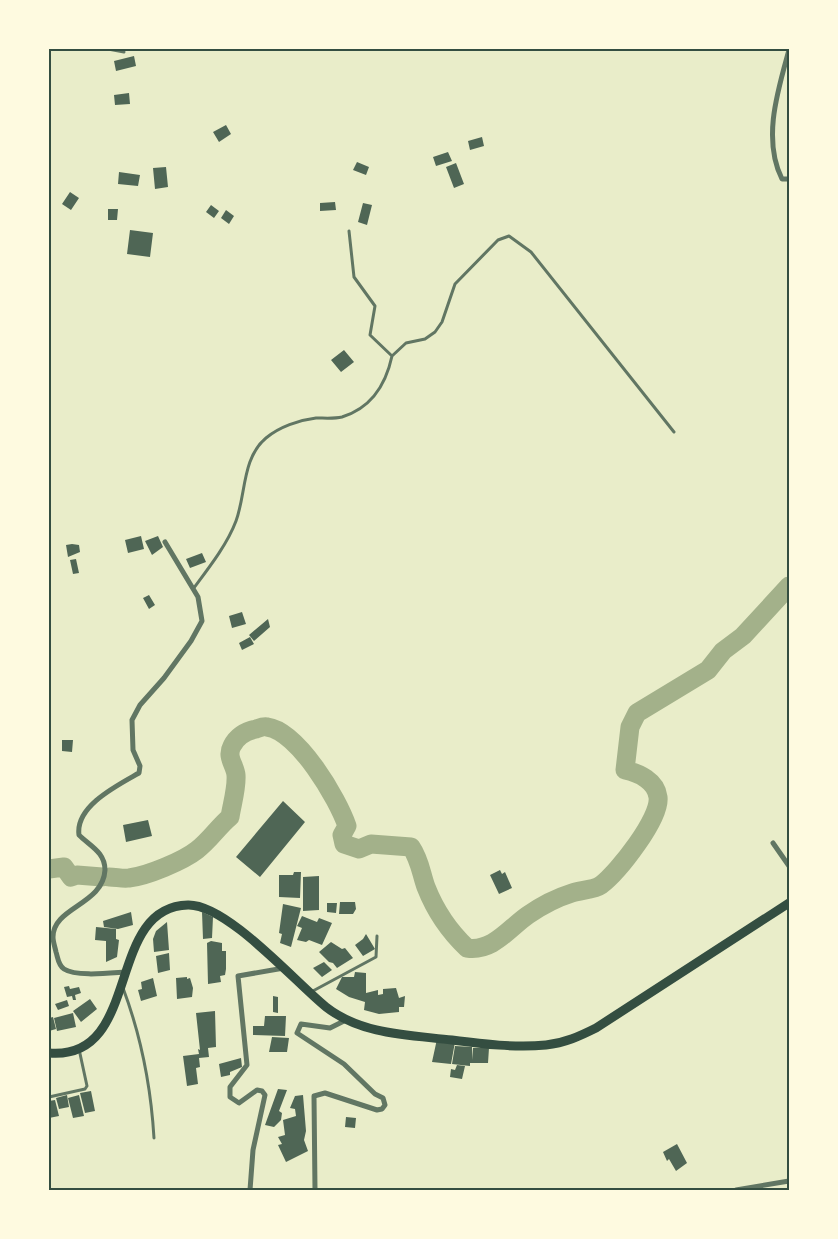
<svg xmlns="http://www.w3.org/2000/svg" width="838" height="1239" viewBox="0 0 838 1239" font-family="Mulish,sans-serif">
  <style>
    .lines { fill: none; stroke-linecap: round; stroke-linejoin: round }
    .river { stroke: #a3b18a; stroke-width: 19 }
    .building { fill: #4f6655 }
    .service { stroke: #617663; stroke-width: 3 }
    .minor { stroke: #617663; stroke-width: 5 }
    .secondary { stroke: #344e41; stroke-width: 9 }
    .neatline { fill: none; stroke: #344e41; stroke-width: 2 }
  </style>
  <rect width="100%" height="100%" fill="#e9edc9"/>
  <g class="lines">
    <path class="river" d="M49,869l15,-2 7,10 6,-2 25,2
      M109,877c7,0 14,2 20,1 18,-2 54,-17 68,-28 13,-10 21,-23 33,-33 2,-13 7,-29 6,-42 -1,-10 -10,-18 -4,-29 5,-10 14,-15 24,-17 3,-1 8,-3 11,-2 31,4 71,72 80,99l-5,9 2,9 15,5 12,-5 40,3c9,13 10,26 15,40 9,23 23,44 41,61 26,4 42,-20 61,-33 13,-9 28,-17 44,-22 9,-3 22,-3 29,-8 17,-13 60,-67 57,-88 -2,-16 -19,-24 -33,-27l5,-43 7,-14 71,-43 15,-19 20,-15 46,-50"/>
  </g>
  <path class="building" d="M134,56l2,10 -20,5 -2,-10z
    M129,93l1,11 -15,1 -1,-10z
    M226,125l5,9 -12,8 -6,-10z
    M482,137l2,9 -14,4 -2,-9z
    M448,152l4,9 -16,5 -3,-9z
    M357,162l12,5 -3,8 -13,-5z
    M456,163l8,21 -10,4 -8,-21z
    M166,167l2,20 -13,2 -2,-21z
    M119,172l21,3 -2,11 -20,-2z
    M70,192l9,6 -8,12 -9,-6z
    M335,202l1,8 -16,1v-8z
    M363,203l9,2 -5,20 -9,-3z
    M211,205l8,6 -5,7 -8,-6z
    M108,209h10l-1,11h-9z
    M226,210l8,6 -5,8 -8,-6z
    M130,230l23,3 -3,24 -23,-3z
    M344,350l10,12 -13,10 -10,-12z
    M141,536l3,13 -16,4 -3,-13z
    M158,536l5,11 -11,8 -7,-14z
    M72,544l7,1 1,7 -12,5 -2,-12z
    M202,553l4,9 -16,6 -4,-9z
    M76,559l3,14 -6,1 -3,-14z
    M149,595l6,10 -6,4 -6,-11z
    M242,612l4,12 -14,4 -3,-12z
    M268,619l2,8 -16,14 -5,-6z
    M250,637l4,7 -12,6 -3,-7z
    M62,740h11l-1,12 -10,-1z
    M283,801l22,21 -45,55 -24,-20z
    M148,820l4,16 -26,6 -3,-17z
    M500,870l2,4 3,-2 7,16 -13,6 -9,-19z
    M294,872h7l-1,26 -21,-1v-22h14z
    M319,876v34l-16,1v-34z
    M340,902h15l1,7 -3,5h-14z
    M327,903h10l-1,10 -9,-1z
    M283,904l18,4 -10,39 -11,-4 2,-9 -3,-1z
    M131,912l2,13 -15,4 -14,-2 -1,-6z
    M202,912l11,5 -1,21 -9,1z
    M302,916l15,6 2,-4 13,5 -10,22 -13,-5 -3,2 -9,-2 5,-12 -5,-2z
    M167,922l2,28 -15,2 -1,-13 3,-8z
    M96,927l20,2v10l3,1 -2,17 -11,5v-21l-11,-1z
    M366,934l9,15 -12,7 -8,-11 8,-6z
    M211,941l11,2v8h4v18l-1,6 -5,1 1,6 -13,2 -1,-41z
    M331,942l11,7 3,-1 8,10 -16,10 -4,-5 -4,-1 -10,-10z
    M169,953l1,17 -12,3 -2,-17z
    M324,962l8,8 -10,7 -9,-9z
    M355,972l11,1v20l12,-3v5l5,-1v-5l13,-1 3,10 6,-2 -1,11h-5v5l-20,2 -15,-4 1,-8 -16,-5 -13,-8 6,-12h12z
    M187,977v2l3,-1 3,10 -1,9 -15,2 -1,-21z
    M153,978l4,18 -16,5 -3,-11 4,-1 -1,-7z
    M69,986l1,3 9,-2 2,6 -6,2 1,5h-3l-1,-4 -5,1 -3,-10z
    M273,996l5,1v16l-5,-1z
    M90,999l7,10 -16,13 -8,-11z
    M67,1000l2,6 -11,4 -3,-6z
    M215,1011l1,36 -8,1 1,9 -10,1 1,9 -4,1 2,16 -11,2 -4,-30 16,-2 -1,-5 2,1 -4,-37z
    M73,1013l3,14 -19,4 -3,-13z
    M265,1016h21l-1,20 -32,-1v-9h11z
    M53,1017l3,12 -7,2v-13z
    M272,1037l17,1 -2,14h-18z
    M437,1039l18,3 -4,22 -19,-2z
    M455,1046l17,1v13l1,-12h16l-1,15h-18v3l-18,-2z
    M241,1058l1,9 -12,5v3l-9,2 -2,-13z
    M457,1065l8,1 -3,13 -12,-2 1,-8 4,1z
    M278,1089l9,1 -8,21 3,2 -1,7 -7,7 -9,-2z
    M91,1091l4,20 -10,2 -5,-20z
    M67,1095l2,12 -10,2 -3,-11z
    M79,1095l5,21 -11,2 -5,-20z
    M303,1095l3,36 -2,9 4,11 -22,11 -8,-17 4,-1 -4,-7 7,-2 -2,-15 13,-4 -1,-7 -5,-1 5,-12z
    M55,1100l4,16 -10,2v-17z
    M346,1117l10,1 -1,10 -10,-1z
    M677,1144l10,19 -11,8 -7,-12 -2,2 -4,-9z"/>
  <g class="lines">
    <path class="service" d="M108,49l16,3
      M392,356l14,-13 19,-4 10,-7 7,-10 13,-38 43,-44 11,-4 22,16 143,180
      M193,589c15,-20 34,-44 43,-68 10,-27 6,-63 30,-83 13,-11 33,-18 50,-20 8,0 18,1 26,-1 29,-9 44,-33 50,-61l-22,-21 5,-29 -21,-29 -5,-46
      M123,988c18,48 28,100 31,150
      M311,992l65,-35 1,-21
      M49,1097l36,-8 2,-3 -8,-37"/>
    <path class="minor" d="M789,50c-11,40 -27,89 -7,129h7
      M773,843l16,23
      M125,972c-15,1 -49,5 -61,-3 -6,-4 -6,-11 -8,-17 -1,-5 -3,-10 -3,-15 0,-30 50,-32 52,-67 0,-18 -15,-24 -26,-35 -4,-29 39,-50 60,-62l1,-7 -7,-16 -1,-30 8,-15 24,-27 27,-37 11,-20 -4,-24 -33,-55
      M250,1190l3,-40 12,-55 -3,-4 -5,-1 -18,13 -9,-6v-10l17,-22 -9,-89 46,-8
      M315,1190l-1,-94 11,-3 52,17 5,-1 3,-4 -2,-7 -8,-4 -31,-30 -47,-31 4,-9 29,4 16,-8
      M736,1190l53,-9"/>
    <path class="secondary" d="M49,1053c94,8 55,-146 139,-148 39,-1 108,78 138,102 36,28 83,28 126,33 31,4 63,8 94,5 19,-2 34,-9 50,-17l193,-125"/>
  </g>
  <rect width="838" height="1239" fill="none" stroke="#fefae0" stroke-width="100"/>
  <rect x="50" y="50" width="738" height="1139" class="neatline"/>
</svg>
